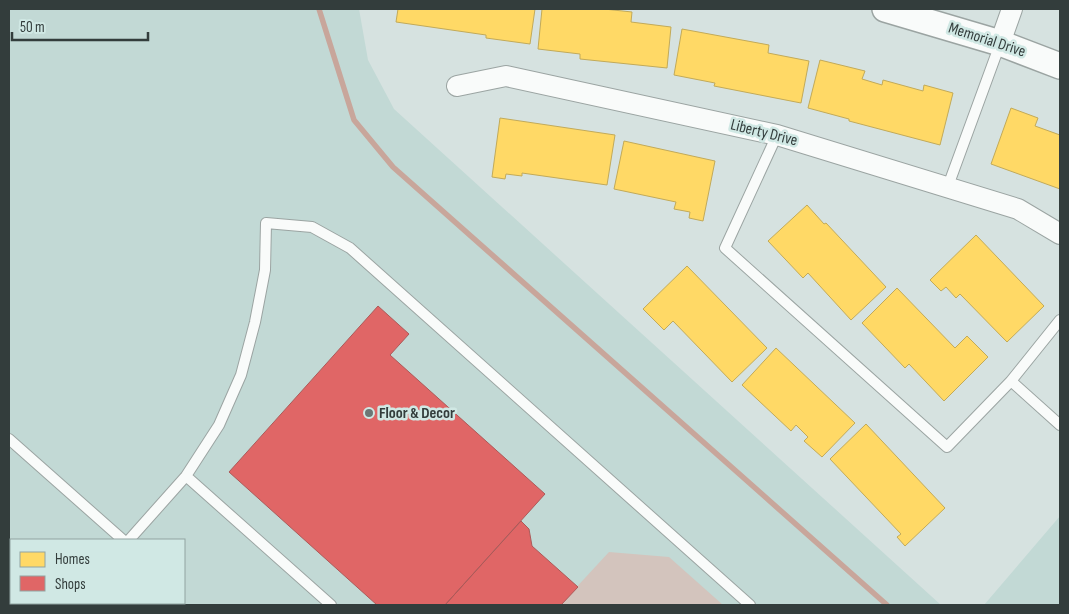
<svg xmlns="http://www.w3.org/2000/svg" width="1069" height="614" viewBox="0 0 1069 614" font-family="'Sofia Sans Condensed',sans-serif">
  <style>
    .built { fill: #c2d9d5; fill-rule: evenodd }
    .green { fill: #d3c4bd }
    .homes { fill: #ffd966; stroke: #c2aa59 }
    .shops { fill: #e06666; stroke: #ac5a59 }
    .lines { fill: none; stroke-linecap: round; stroke-linejoin: round }
    .stream { stroke: #c8a69b; stroke-width: 5.5 }
    .service-casing { stroke: #9ba4a2; stroke-width: 12 }
    .minor-casing { stroke: #9ba4a2; stroke-width: 22 }
    .tertiary-casing { stroke: #9ba4a2; stroke-width: 28 }
    .service { stroke: #f9fbfa; stroke-width: 10 }
    .minor { stroke: #f9fbfa; stroke-width: 20 }
    .tertiary { stroke: #f9fbfa; stroke-width: 25 }
    .poi-dot { fill: #6c7775; stroke: #d0e8e4; stroke-width: 2 }
    .labels { text-anchor: middle; dominant-baseline: central; stroke-width: 5; stroke-linejoin: round; paint-order: stroke }
    .street-label { font-size: 16px; fill: #333d3c; stroke: #d0e8e4 }
    .poi-label { font-size: 16px; font-weight: bold; fill: #333d3c; stroke: #d0e8e4; text-anchor: start }
  </style>
  <rect width="100%" height="100%" fill="#d6e2e0"/>
  <path class="built" d="M9,9h350l9,51 26,49 547,496h-932zM11,540h173v63h-173z
    M1060,516v89h-76z"/>
  <path class="green" d="M609,552l60,5 54,48h-163z"/>
  <path class="homes" d="M398,9h137l-5,35 -44,-6v-3l-90,-13z
    M542,9h62l28,3 -1,10 40,5 -4,41 -87,-9v-5l-42,-5z
    M682,29l87,16 -1,8 41,8 -8,42 -87,-17 1,-3 -41,-8z
    M820,60l45,11 -3,8 20,6 1,-5 40,11 1,-6 29,8 -13,52 -91,-24v-2l-41,-11z
    M1011,108l27,10 -3,8 25,9v54l-69,-25z
    M500,118l115,17 -8,50 -85,-12v3l-16,-2 -1,5 -13,-2z
    M624,141l91,20 -12,60 -14,-3 1,-6 -16,-3 2,-7 -62,-13z
    M807,205l17,19 2,-1 60,64 -35,33 -43,-47 -5,5 -35,-37z
    M976,235l68,71 -37,36 -47,-48 -4,4 -10,-11 -5,4 -11,-11z
    M687,266l80,82 -35,34 -59,-61 -9,9 -21,-21z
    M897,288l58,60 12,-12 21,21 -44,44 -35,-37 -4,4 -43,-45z
    M776,348l79,75 -33,34 -18,-16 4,-4 -12,-12 -5,6 -49,-46z
    M866,424l79,84 -40,38 -8,-9 4,-3 -71,-75z"/>
  <path class="shops" d="M378,306l31,28 -19,21 155,139 -100,111h-68l-148,-133z
    M521,521l8,8 3,17 46,41 -17,18h-116z"/>
  <g class="lines">
    <path class="stream" d="M319,9l35,111 39,47 494,438"/>
    <g class="service-casing">
      <path id="service" d="M777,135l-52,113 222,199 64,-66 49,44
        M948,186l52,-142
        M1011,381l49,-61
        M9,439l114,101
        M186,476l145,129
        M129,540l57,-64 33,-51 22,-50 14,-53 10,-52 1,-47 46,4 38,21 400,357
        M71,605l2,-2"/>
    </g>
    <g class="minor-casing">
      <path id="minor" d="M1000,43l12,-34
        M457,86l49,-10 271,59 241,74 42,25"/>
    </g>
    <g class="tertiary-casing">
      <path id="tertiary" d="M885,9l115,34 60,23"/>
    </g>
    <use href="#service" class="service"/>
    <use href="#minor" class="minor"/>
    <use href="#tertiary" class="tertiary"/>
  </g>
  <circle class="poi-dot" cx="369" cy="413" r="5"/>
  <g class="labels">
    <g class="street-label">
      <text transform="translate(987 40) rotate(18)">Memorial Drive</text>
      <text transform="translate(764 133) rotate(14)">Liberty Drive</text>
    </g>
    <g class="poi-label">
      <text x="379" y="413">Floor &amp; Decor</text>
    </g>
  </g>
  <rect width="1069" height="614" fill="none" stroke="#333d3c" stroke-width="20"/>
  <rect x="10" y="539" width="175" height="65" fill="#d0e8e4" stroke="#91a4a1"/>
  <rect x="20" y="552" width="25" height="15" fill="#ffd966" stroke="#91a4a1"/>
  <text x="55" y="564" font-size="15" fill="#333d3c">Homes</text>
  <rect x="20" y="576" width="25" height="15" fill="#e06666" stroke="#91a4a1"/>
  <text x="55" y="589" font-size="15" fill="#333d3c">Shops</text>
  <path d="M12 32v8h136v-8" fill="none" stroke="#333d3c" stroke-width="2.5"/>
  <text x="20" y="32" font-size="15" fill="#333d3c" stroke="#d0e8e4" stroke-width="4" paint-order="stroke">50 m</text>
</svg>
